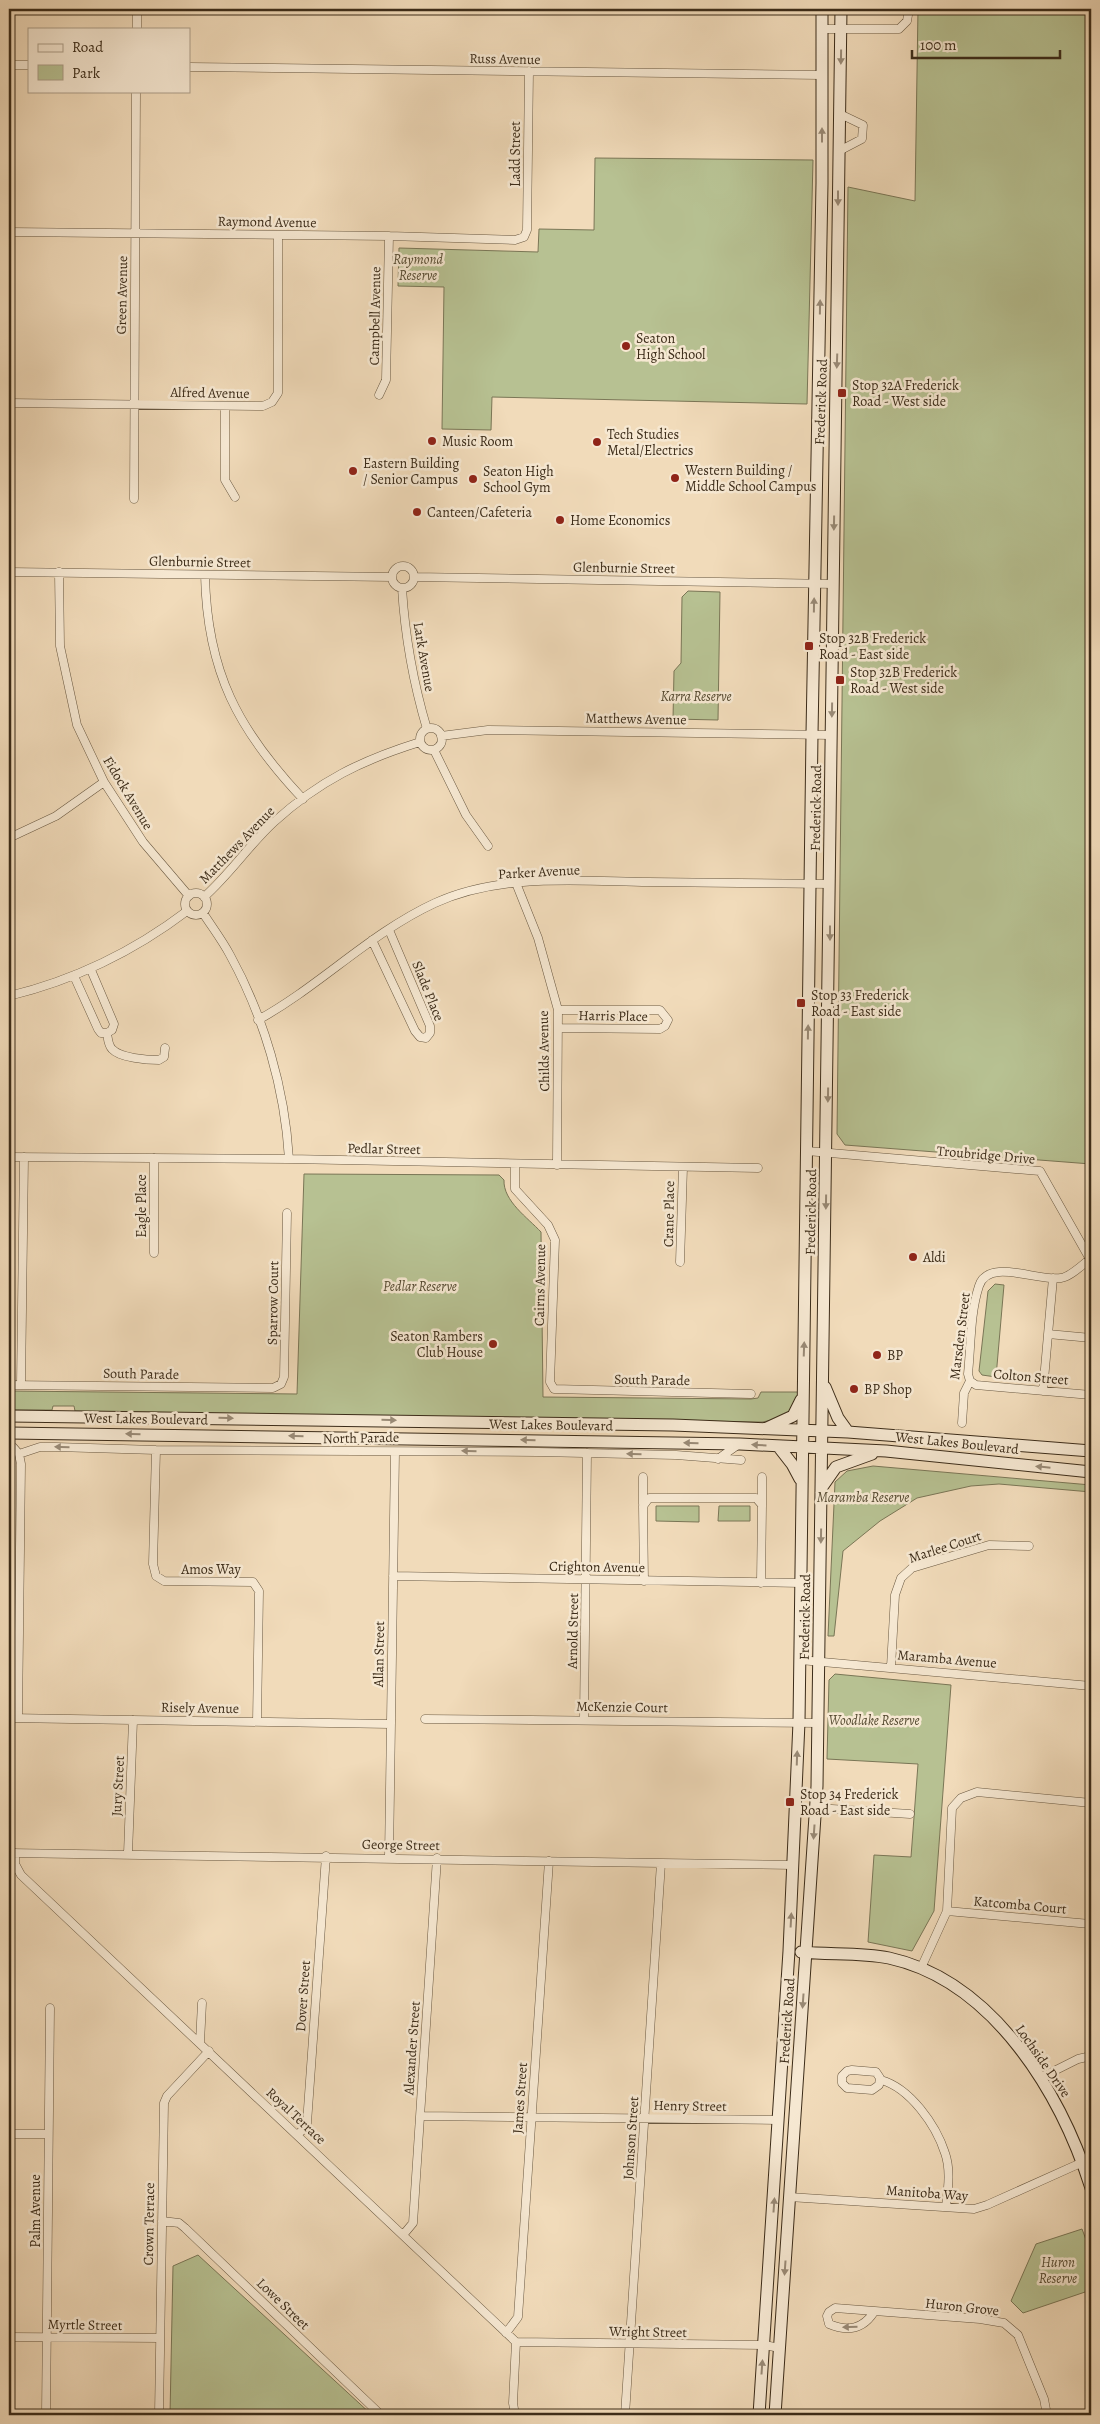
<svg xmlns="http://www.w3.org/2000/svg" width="1100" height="2424" viewBox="0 0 1100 2424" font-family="Alegreya,serif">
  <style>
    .green { fill: #b7c192; stroke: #7a7656 }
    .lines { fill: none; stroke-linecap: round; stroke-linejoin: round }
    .street-casing { stroke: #695841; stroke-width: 9 }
    .secondary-casing { stroke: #3c2c19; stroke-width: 13 }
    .street { stroke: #f6e8d2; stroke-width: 8 }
    .secondary { stroke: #f6e8d2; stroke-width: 11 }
    .oneway { fill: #998a76 }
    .poi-dot { fill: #8f2418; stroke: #f6e8d2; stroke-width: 2 }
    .labels { text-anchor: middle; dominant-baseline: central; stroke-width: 5; stroke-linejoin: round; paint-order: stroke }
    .street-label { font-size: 14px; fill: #3c2c19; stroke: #f6e8d2 }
    .park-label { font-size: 14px; font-style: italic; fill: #554a31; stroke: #f6e8d2 }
    .poi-label { font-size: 14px; fill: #3c2c19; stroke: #f6e8d2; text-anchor: start }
  </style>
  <rect width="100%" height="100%" fill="#f1dbba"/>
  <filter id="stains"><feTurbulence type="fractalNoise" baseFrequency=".004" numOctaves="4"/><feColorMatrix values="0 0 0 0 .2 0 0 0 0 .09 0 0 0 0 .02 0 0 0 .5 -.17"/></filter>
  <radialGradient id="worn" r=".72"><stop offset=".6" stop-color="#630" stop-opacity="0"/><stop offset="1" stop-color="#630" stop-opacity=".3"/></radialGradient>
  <path class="green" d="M918,9h173v1155l-246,-19 -8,-11 11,-947 67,14z
    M595,158l218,2 -6,244 -315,-7 -1,33 -49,-1 2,-142 -46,-1 1,-38 139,4 1,-23 55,1z
    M688,591l32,1 -2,128 -45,-1 1,-48 7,-8 1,-66z
    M304,1174l195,1 5,5c-1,21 24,38 37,52l2,165 208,2 7,-1 3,-6h38c-8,22 -14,26 -37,30l-687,-11 -1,-5h-21l-1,4h-43v-19l288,3z
    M995,1284l9,1 -8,92 -14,-2 -3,-4 9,-80z
    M873,1466l218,19v7l-92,-8 -28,2 -54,12 -37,23 -37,30 -9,85h-6l7,-154 12,-11z
    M656,1506h43v16l-43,-1z
    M719,1506h31v15h-32z
    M835,1674l116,11 -17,226 -22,40 -44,-9 6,-87 37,2 7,-93 -91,-5 2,-79z
    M1082,2229l9,24v24l-4,2 4,11 -68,23 -12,-12 25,-57z
    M198,2255l174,160h-202l3,-149z"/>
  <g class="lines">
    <g class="street-casing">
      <path id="street" d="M137,29v-20
        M822,29h77l8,-8 2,-12
        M9,65h20
        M189,67l632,8
        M839,151l23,-12 1,-14 -23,-11
        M9,232l380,4 126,4 9,-3 3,-7 2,-159
        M379,395l7,-15 3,-144
        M9,403l254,3 9,-4 6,-9v-158
        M225,406v74l10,17
        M134,499l2,-408
        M392 577a11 11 0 1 1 22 0a11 11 0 1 1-22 0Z
        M9,572l383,5
        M59,572l1,74 17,79 27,57 39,60 46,54
        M205,575c2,97 33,155 98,224
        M414,577l420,7
        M402,588c3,49 11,94 25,141
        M420 739a11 11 0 1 1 22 0a11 11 0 1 1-22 0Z
        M441,736l47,-6 344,5
        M434,750l32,65 22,31
        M9,838l47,-22 48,-34
        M516,883l22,55 20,72 -1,155
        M185 904a11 11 0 1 1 22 0a11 11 0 1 1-22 0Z
        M204,897c26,-23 45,-52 70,-75 45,-41 88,-62 146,-80
        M203,913c9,14 19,27 27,42 34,62 55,134 59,204
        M372,940l43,91 5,6 6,1 4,-5v-7l-41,-96
        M74,976l24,53 3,4h6l5,-3 2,-6 -23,-54
        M9,996c66,-16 124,-44 178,-85
        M558,1010h102l8,10 -3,6 -5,3 -102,-1
        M258,1020c62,-34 112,-87 177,-117 65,-30 143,-22 213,-21 61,1 121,1 182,2
        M107,1033c1,6 1,12 5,16 8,9 35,11 47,11l5,-3 1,-9
        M807,1151l233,20 51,90
        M9,1157l280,2 469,9
        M515,1164v25l33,36 7,15 -5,142 4,7 197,5
        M154,1253v-95
        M680,1262l3,-95
        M1048,1334l43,4
        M970,1381l6,4 115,10
        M9,1385l264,3 8,-4 3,-7 3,-164
        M21,1385l3,-228
        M1043,1391l10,-113
        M962,1423l2,-30 6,-12 -2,-7c3,-28 2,-61 11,-88 9,-29 60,-4 82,-8 9,-1 21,-13 29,-19
        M9,1447h4l6,7 2,10 -3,254
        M156,1450l-3,114 3,12 8,5 89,1 6,9 -2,131
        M19,1454l21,-7h16l100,3 382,2 138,3 65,5
        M718,1459l21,-15
        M643,1477v27
        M762,1505v-28
        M393,1576l408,7
        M644,1581l-1,-75 6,-8h107l6,7 -1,78
        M800,1660l291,26
        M891,1667l4,-72 6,-17 11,-10 77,-23 40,1
        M9,1718l381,6
        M425,1719l393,4
        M584,1719l3,-266
        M816,1808l94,6
        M9,1853l785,12
        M15,1853v11l6,11 495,467 -3,61 2,12
        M128,1854l5,-134
        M389,1857l6,-405
        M947,1911l143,13
        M921,1968l26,-57 5,-103 9,-10 16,-6 114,11
        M200,2042l2,-39
        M852,2070l24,2 4,6 -1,7 -7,5 -25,-2 -5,-5v-7l5,-5z
        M1040,2078l38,-19 13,-3
        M881,2080c29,8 55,45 64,73 6,17 3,36 1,54
        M420,2116l359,4
        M9,2134h38
        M298,2134l7,-6 2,-5 19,-267
        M789,2197l185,12 13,-4 96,-43
        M162,2221l17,2 6,5 196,187
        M403,2235l10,-12 24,-365
        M874,2312c-11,17 -26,20 -45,12l-2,-8 2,-4 6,-4 145,11 24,4 14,12 26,64 3,16
        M506,2333l12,-16 31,-456
        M9,2337l151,1
        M516,2342l248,3 16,3
        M46,2415l4,-407
        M159,2415l5,-312 3,-7 42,-45
        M625,2415l36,-552"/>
    </g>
    <g class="secondary-casing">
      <path id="secondary" d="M825,1387l13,31 10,14
        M9,1416l664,9 175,7 243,19
        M767,1428l26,-12 8,-16
        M9,1433l731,11 146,7 205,21
        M778,1446l14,18 8,15
        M822,1487l14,-20 36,-13
        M801,1952c29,3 59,0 88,6 105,23 172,136 202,230
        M759,2415l30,-464 10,-229 13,-988 10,-551v-174
        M775,2415l42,-629 24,-1777"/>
    </g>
    <use href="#street" class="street"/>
    <use href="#secondary" class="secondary"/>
  </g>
  <defs><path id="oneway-solid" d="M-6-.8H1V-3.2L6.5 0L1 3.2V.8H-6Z" transform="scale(1.25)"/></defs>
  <g class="oneway">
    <use href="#oneway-solid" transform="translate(841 57) rotate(91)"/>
    <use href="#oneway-solid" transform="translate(822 135) rotate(-90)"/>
    <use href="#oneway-solid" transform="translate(838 198) rotate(90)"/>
    <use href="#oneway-solid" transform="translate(820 307) rotate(-89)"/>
    <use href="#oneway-solid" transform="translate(837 361) rotate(92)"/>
    <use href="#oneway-solid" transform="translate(834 523) rotate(91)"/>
    <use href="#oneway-solid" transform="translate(814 605) rotate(-89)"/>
    <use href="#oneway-solid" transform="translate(832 710) rotate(91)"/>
    <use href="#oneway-solid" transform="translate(830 933) rotate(90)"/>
    <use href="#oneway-solid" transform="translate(808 1032) rotate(-89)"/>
    <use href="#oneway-solid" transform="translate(828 1095) rotate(91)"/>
    <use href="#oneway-solid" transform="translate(826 1202) rotate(91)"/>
    <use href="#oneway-solid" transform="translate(804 1349) rotate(-88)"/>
    <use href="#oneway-solid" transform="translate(226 1418) rotate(1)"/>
    <use href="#oneway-solid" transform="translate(389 1420) rotate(1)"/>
    <use href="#oneway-solid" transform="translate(133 1434) rotate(-179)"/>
    <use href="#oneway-solid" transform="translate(296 1436) rotate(-179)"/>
    <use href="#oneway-solid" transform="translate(528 1440) rotate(-179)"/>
    <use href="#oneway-solid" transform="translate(691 1443) rotate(-179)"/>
    <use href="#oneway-solid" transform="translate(759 1445) rotate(-177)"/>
    <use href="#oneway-solid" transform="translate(62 1447) rotate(-179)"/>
    <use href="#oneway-solid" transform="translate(469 1451) rotate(-179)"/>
    <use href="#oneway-solid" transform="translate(634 1454) rotate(-179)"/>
    <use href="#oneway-solid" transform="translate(1043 1467) rotate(-174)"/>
    <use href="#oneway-solid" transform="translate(821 1536) rotate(91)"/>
    <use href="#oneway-solid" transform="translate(797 1758) rotate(-88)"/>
    <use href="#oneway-solid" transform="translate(814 1832) rotate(94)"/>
    <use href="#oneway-solid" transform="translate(791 1920) rotate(-87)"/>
    <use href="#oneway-solid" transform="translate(803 2001) rotate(94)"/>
    <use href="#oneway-solid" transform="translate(774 2205) rotate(-86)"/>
    <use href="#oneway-solid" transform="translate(785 2268) rotate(94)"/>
    <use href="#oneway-solid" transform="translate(850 2327) rotate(178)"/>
    <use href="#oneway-solid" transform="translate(762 2367) rotate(-86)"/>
  </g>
  <g class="poi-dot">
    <circle cx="626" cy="346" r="5"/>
    <rect x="837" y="388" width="10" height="10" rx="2.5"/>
    <circle cx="432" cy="441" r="5"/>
    <circle cx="597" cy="442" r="5"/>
    <circle cx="353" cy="471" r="5"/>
    <circle cx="675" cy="478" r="5"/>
    <circle cx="473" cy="479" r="5"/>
    <circle cx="417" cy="512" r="5"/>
    <circle cx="560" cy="520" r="5"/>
    <rect x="804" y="641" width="10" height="10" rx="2.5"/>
    <rect x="835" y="675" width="10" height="10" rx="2.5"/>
    <rect x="796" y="998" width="10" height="10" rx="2.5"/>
    <circle cx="913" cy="1257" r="5"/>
    <circle cx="493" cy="1344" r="5"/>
    <circle cx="877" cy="1355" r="5"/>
    <circle cx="854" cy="1389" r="5"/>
    <rect x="785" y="1797" width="10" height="10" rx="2.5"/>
  </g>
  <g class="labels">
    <g class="street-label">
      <text transform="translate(505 59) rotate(1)">Russ Avenue</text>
      <text transform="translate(515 154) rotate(-90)">Ladd Street</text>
      <text transform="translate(267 222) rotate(1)">Raymond Avenue</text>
      <text transform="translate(122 295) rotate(-89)">Green Avenue</text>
      <text transform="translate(375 316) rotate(-89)">Campbell Avenue</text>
      <text transform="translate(210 393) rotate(1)">Alfred Avenue</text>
      <text transform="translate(821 402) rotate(-88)">Frederick Road</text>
      <text transform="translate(200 562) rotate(1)">Glenburnie Street</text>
      <text transform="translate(624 568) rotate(1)">Glenburnie Street</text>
      <text transform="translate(424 657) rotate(80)">Lark Avenue</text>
      <text transform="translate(636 719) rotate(1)">Matthews Avenue</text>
      <text transform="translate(128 793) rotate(59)">Fidock Avenue</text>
      <text transform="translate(816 808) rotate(-89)">Frederick Road</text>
      <text transform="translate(237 845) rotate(-46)">Matthews Avenue</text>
      <text transform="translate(539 872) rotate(-3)">Parker Avenue</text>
      <text transform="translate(428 991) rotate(68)">Slade Place</text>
      <text transform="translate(613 1016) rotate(1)">Harris Place</text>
      <text transform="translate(544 1051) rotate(-91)">Childs Avenue</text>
      <text transform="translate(384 1149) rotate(1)">Pedlar Street</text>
      <text transform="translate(986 1155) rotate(5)">Troubridge Drive</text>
      <text transform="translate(141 1206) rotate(-90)">Eagle Place</text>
      <text transform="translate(811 1212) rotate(-89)">Frederick Road</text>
      <text transform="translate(669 1214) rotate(-89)">Crane Place</text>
      <text transform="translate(540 1285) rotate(-89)">Cairns Avenue</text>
      <text transform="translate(273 1303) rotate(-89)">Sparrow Court</text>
      <text transform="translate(960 1336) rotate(-83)">Marsden Street</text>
      <text transform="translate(141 1374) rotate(1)">South Parade</text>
      <text transform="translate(1031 1377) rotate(5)">Colton Street</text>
      <text transform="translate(652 1380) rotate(1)">South Parade</text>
      <text transform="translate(146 1419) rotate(1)">West Lakes Boulevard</text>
      <text transform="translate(551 1425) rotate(1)">West Lakes Boulevard</text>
      <text transform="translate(361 1438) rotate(-1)">North Parade</text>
      <text transform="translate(957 1443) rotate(6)">West Lakes Boulevard</text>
      <text transform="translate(945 1547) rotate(-18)">Marlee Court</text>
      <text transform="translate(597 1567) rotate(1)">Crighton Avenue</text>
      <text x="211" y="1569">Amos Way</text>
      <text transform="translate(805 1617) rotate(-89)">Frederick Road</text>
      <text transform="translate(573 1631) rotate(-89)">Arnold Street</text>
      <text transform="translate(379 1654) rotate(-89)">Allan Street</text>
      <text transform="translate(947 1659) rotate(5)">Maramba Avenue</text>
      <text transform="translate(622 1707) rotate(1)">McKenzie Court</text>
      <text transform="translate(200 1708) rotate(1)">Risely Avenue</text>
      <text transform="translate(118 1786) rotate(-87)">Jury Street</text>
      <text transform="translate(401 1845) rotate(1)">George Street</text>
      <text transform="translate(1020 1905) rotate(5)">Katcomba Court</text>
      <text transform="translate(303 1996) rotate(-86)">Dover Street</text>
      <text transform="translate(787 2021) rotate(-86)">Frederick Road</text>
      <text transform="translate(412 2048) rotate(-86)">Alexander Street</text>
      <text transform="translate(1043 2061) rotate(55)">Lochside Drive</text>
      <text transform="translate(520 2098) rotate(-86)">James Street</text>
      <text transform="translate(690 2106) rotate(1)">Henry Street</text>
      <text transform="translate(296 2116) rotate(43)">Royal Terrace</text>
      <text transform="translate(631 2138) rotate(-86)">Johnson Street</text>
      <text transform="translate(927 2193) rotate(4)">Manitoba Way</text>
      <text transform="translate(35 2211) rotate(-90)">Palm Avenue</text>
      <text transform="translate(149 2224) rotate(-89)">Crown Terrace</text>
      <text transform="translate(283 2304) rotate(44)">Lowe Street</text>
      <text transform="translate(962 2307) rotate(6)">Huron Grove</text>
      <text transform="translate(85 2325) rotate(1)">Myrtle Street</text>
      <text transform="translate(648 2332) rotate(1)">Wright Street</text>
    </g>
    <g class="park-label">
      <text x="418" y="259">Raymond<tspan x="418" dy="16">Reserve</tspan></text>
      <text x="696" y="696">Karra Reserve</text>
      <text x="420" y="1286">Pedlar Reserve</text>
      <text x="863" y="1497">Maramba Reserve</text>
      <text x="874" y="1720">Woodlake Reserve</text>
      <text x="1058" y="2262">Huron<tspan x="1058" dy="16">Reserve</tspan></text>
    </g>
    <g class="poi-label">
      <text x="636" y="338">Seaton<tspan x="636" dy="16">High School</tspan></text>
      <text x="852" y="385">Stop 32A Frederick<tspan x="852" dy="16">Road - West side</tspan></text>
      <text x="607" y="434">Tech Studies<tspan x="607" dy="16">Metal/Electrics</tspan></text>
      <text x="442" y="441">Music Room</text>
      <text x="363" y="463">Eastern Building<tspan x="363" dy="16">/ Senior Campus</tspan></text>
      <text x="685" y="470">Western Building /<tspan x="685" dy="16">Middle School Campus</tspan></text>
      <text x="483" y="471">Seaton High<tspan x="483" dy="16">School Gym</tspan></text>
      <text x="427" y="512">Canteen/Cafeteria</text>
      <text x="570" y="520">Home Economics</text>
      <text x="819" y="638">Stop 32B Frederick<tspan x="819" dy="16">Road - East side</tspan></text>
      <text x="850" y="672">Stop 32B Frederick<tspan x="850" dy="16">Road - West side</tspan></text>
      <text x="811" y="995">Stop 33 Frederick<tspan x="811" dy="16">Road - East side</tspan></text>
      <text x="923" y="1257">Aldi</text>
      <text x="483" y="1336" text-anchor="end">Seaton Rambers<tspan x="483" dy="16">Club House</tspan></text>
      <text x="887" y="1355">BP</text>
      <text x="864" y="1389">BP Shop</text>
      <text x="800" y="1794">Stop 34 Frederick<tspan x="800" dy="16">Road - East side</tspan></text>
    </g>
  </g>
  <rect width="1100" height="2424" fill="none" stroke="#f1dbba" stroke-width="30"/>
  <rect x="10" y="10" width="1080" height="2404" fill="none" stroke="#3c2c19" stroke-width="2.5"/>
  <rect x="15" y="15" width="1070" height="2394" fill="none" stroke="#3c2c19"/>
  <rect x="28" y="28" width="162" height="65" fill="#f6e8d2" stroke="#ac9d88"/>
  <rect x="38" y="44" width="25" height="8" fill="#f6e8d2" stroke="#ac9d88"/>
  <text x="72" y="52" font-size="15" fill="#3c2c19">Road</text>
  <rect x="38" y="65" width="25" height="15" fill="#b7c192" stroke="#ac9d88"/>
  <text x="72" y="78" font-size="15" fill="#3c2c19">Park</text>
  <path d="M912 50v8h148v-8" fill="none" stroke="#3c2c19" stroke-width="2.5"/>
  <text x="920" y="50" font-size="15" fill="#3c2c19" stroke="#f6e8d2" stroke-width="4" paint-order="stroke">100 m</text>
  <rect width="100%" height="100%" filter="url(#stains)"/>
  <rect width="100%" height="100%" fill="url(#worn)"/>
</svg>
